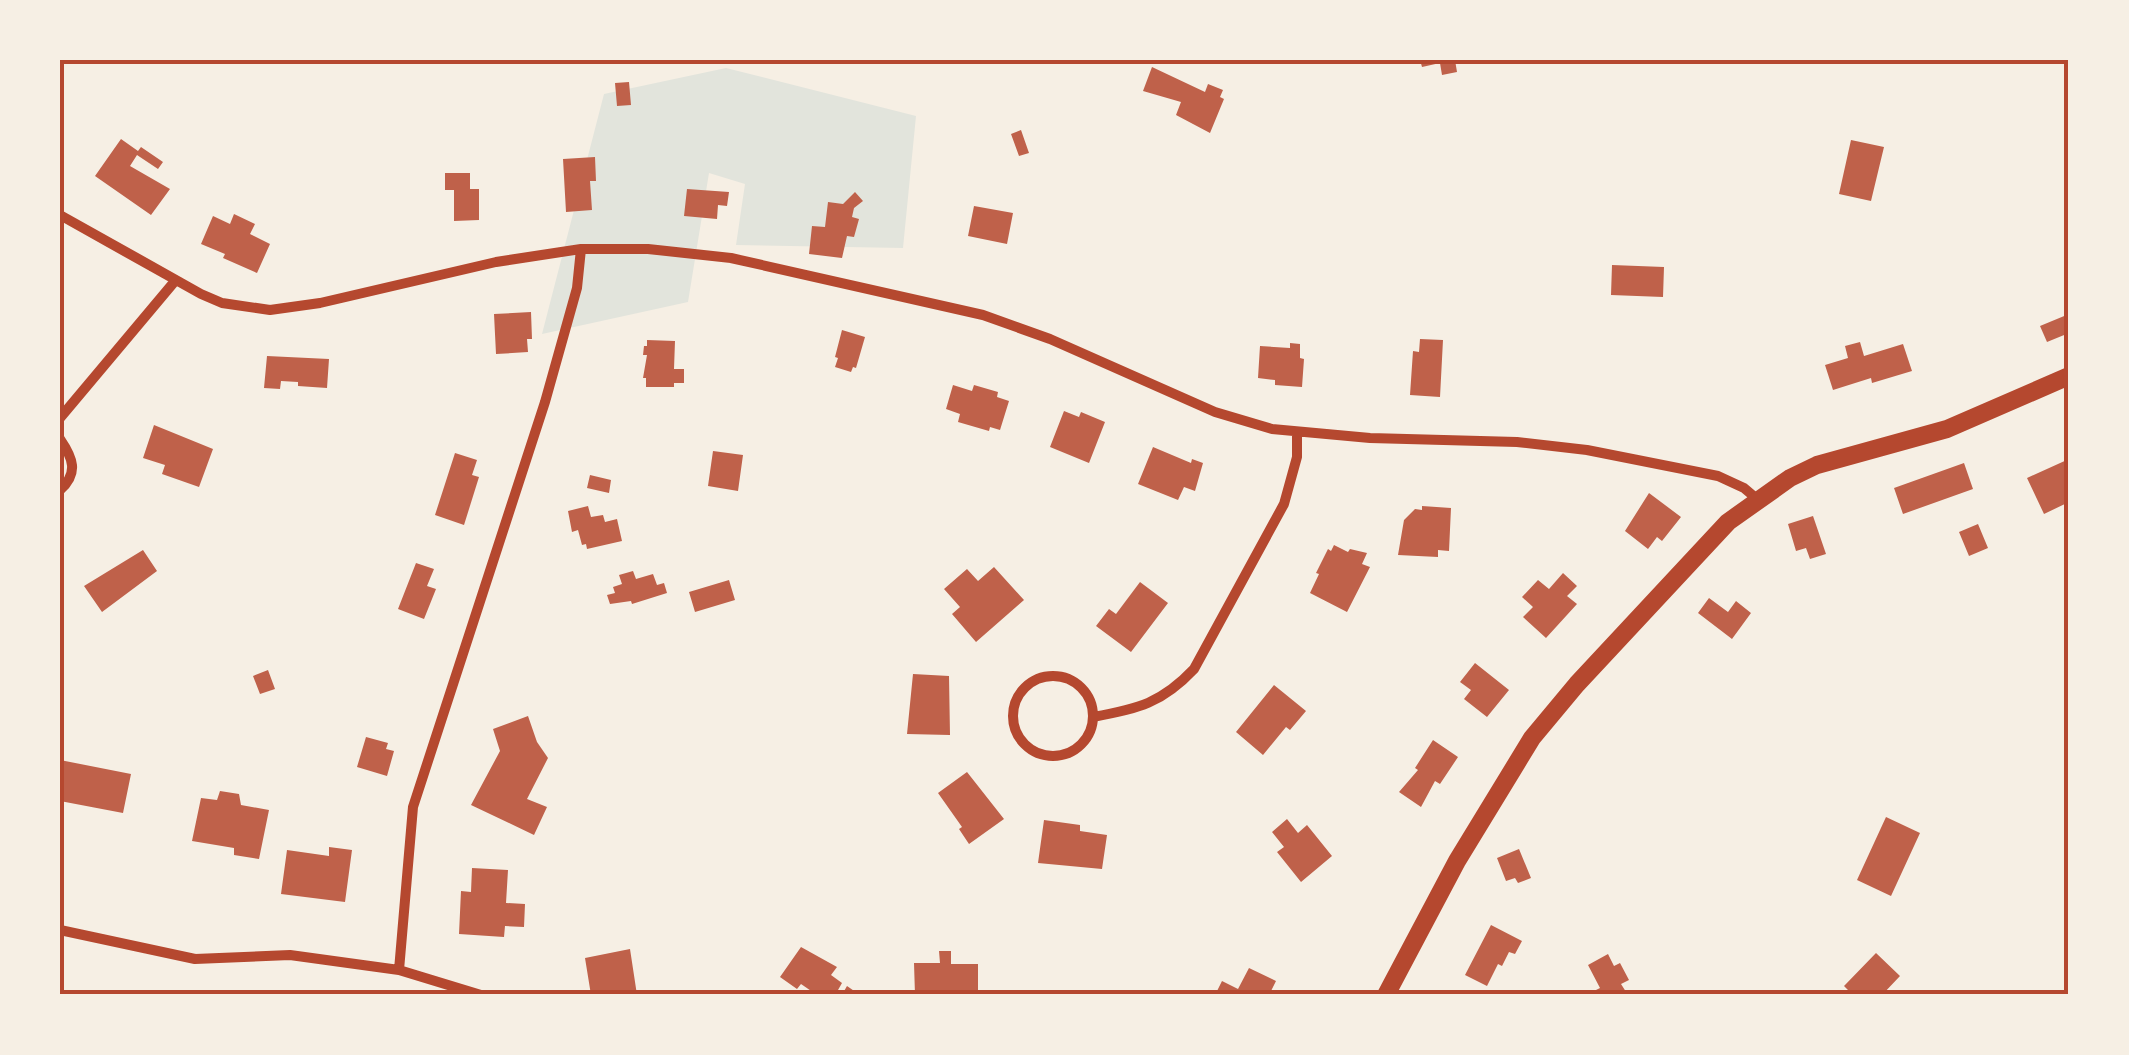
<svg xmlns="http://www.w3.org/2000/svg" width="2129" height="1055" viewBox="0 0 2129 1055" font-family="Literata,serif">
  <style>
    .green { fill: #e2e4dc }
    .building { fill: #bf614a }
    .lines { fill: none; stroke-linecap: round; stroke-linejoin: round }
    .minor { stroke: #b5482f; stroke-width: 10 }
    .tertiary { stroke: #b5482f; stroke-width: 18 }
    .neatline { fill: none; stroke: #b5482f; stroke-width: 4 }
  </style>
  <rect width="100%" height="100%" fill="#f6efe4"/>
  <path class="green" d="M726,68l190,48 -13,132 -167,-3 9,-61 -36,-11 -21,129 -146,32 62,-240z"/>
  <path class="building" d="M1420,60h35l2,12 -15,3 -2,-12 -18,4z
    M1152,67l53,25 3,-8 15,6 -3,7 4,2 -14,34 -34,-18 5,-13 -38,-11z
    M629,82l2,23 -14,1 -2,-23z
    M1021,130l8,23 -10,3 -8,-22z
    M121,139l17,12 3,-4 22,15 -5,7 -21,-14 -7,11 40,23 -19,26 -56,-39z
    M1851,140l33,7 -13,54 -32,-7z
    M595,157l1,24h-6l2,29 -26,2 -3,-53z
    M445,173h25v16h9v31l-25,1v-31h-9z
    M687,189l42,3 -2,14 -9,-1 -1,14 -33,-3z
    M855,192l8,9 -9,7 -2,9 7,2 -5,18 -7,-1 -5,22 -33,-4 3,-28 13,1 3,-25 15,2z
    M974,206l39,7 -6,31 -39,-8z
    M234,214l21,10 -5,10 20,10 -13,29 -34,-15 2,-4 -24,-10 12,-28 17,8z
    M1612,265l52,2 -1,30 -52,-2z
    M531,312l1,27h-5l1,13 -32,2 -2,-40z
    M2069,314v19l-22,9 -7,-16z
    M842,330l23,7 -9,31 -3,-1 -2,5 -16,-5 3,-9 -3,-1z
    M1420,339l23,1 -3,57 -30,-2 3,-44 6,1z
    M647,340l28,1 -1,28h10v14h-10v4h-28v-9h-3l4,-23h-4l1,-9h3z
    M1860,342l4,14 39,-12 9,27 -40,12 -1,-5 -38,12 -8,-25 23,-7 -3,-12z
    M1290,343l10,1v14l4,1 -2,28 -27,-2v-5l-17,-2 2,-32 30,2z
    M267,356l62,3 -2,29 -29,-2v-4l-17,-1 -1,8 -16,-1z
    M953,385l19,6 2,-6 24,7 -1,5 12,4 -9,29 -10,-3 -1,4 -31,-9 2,-8 -14,-5z
    M1064,411l15,6 2,-5 24,10 -16,41 -39,-16z
    M154,425l59,24 -14,38 -37,-13 3,-9 -22,-7z
    M1153,447l38,16 1,-4 11,4 -8,28 -11,-4 -6,13 -40,-16z
    M713,451l30,4 -5,36 -30,-5z
    M455,453l22,7 -5,15 7,2 -15,48 -29,-10z
    M2069,459v43l-25,12 -17,-36z
    M1964,463l9,26 -70,25 -9,-26z
    M590,475l21,5 -2,13 -22,-5z
    M1649,493l32,24 -19,24 -5,-4 -9,12 -23,-18z
    M588,506l3,11 12,-2 2,7 12,-3 5,22 -35,8 -1,-5 -4,1 -4,-15 -6,2 -4,-21z
    M1422,506l29,2 -2,43 -11,-1v7l-40,-2 6,-35 11,-11 7,1z
    M1813,516l13,38 -16,5 -4,-11 -10,3 -8,-27z
    M1978,524l10,24 -19,8 -10,-24z
    M1334,545l14,7 2,-3 17,4 -5,11 8,3 -23,45 -37,-19 9,-19 -3,-1 12,-24 3,2z
    M143,550l14,21 -55,41 -18,-26z
    M416,563l18,6 -7,17 9,3 -12,30 -26,-10z
    M994,567l30,33 -48,42 -24,-28 8,-7 -16,-18 23,-20 11,12z
    M633,571l3,8 17,-5 4,11 7,-2 3,10 -35,11 -1,-3 -21,3 -3,-9 8,-2 -2,-6 9,-3 -3,-9z
    M1563,573l14,13 -10,10 10,8 -31,34 -23,-21 10,-10 -11,-10 16,-17 11,9z
    M729,580l6,20 -40,12 -6,-20z
    M1140,582l28,21 -37,49 -35,-26 13,-17 7,5z
    M1709,598l19,14 8,-11 15,12 -19,26 -34,-26z
    M1475,663l34,27 -22,27 -23,-18 7,-9 -11,-8z
    M268,670l7,19 -15,5 -7,-18z
    M913,674l36,2 1,59 -43,-1z
    M1274,685l32,26 -16,19 -4,-3 -23,28 -27,-23z
    M528,716l9,26 11,16 -21,41 20,8 -13,28 -63,-30 29,-54 -7,-22z
    M366,737l22,6 -2,6 8,2 -7,25 -30,-9z
    M1433,740l25,17 -18,27 -5,-3 -14,26 -22,-15 19,-22 -3,-2z
    M60,760l71,14 -8,39 -63,-12z
    M967,772l37,47 -35,25 -10,-15 3,-2 -24,-34z
    M220,791l19,3 2,11 28,5 -10,49 -25,-4v-7l-42,-7 9,-43 16,2z
    M1886,817l34,16 -29,63 -34,-16z
    M1287,819l11,14 9,-8 25,31 -31,26 -24,-30 7,-5 -12,-15z
    M1044,820l36,5v6l27,4 -5,34 -64,-6z
    M329,847l23,3 -7,52 -64,-8 6,-44 42,6z
    M1519,849l12,29 -13,5 -3,-5 -9,3 -9,-23z
    M472,868l36,2 -2,33 19,1 -1,23 -19,-1 -1,11 -45,-3 2,-43 10,1z
    M1491,925l31,16 -7,13 -6,-2 -7,14 -4,-2 -11,22 -22,-11z
    M801,947l36,20 -6,8 11,8 -4,7 5,3 4,-7 13,9h-43l-16,-11 -4,5 -17,-12z
    M630,949l7,46h-46l-6,-37z
    M939,951h12v13h27v31h-63l-1,-32h26z
    M1876,953l24,23 -18,19h-29l-9,-9z
    M1608,954l6,12 6,-3 9,17 -8,4 7,11h-29l-3,-5 4,-2 -12,-23z
    M1249,968l27,13 -7,14h-54l7,-14 16,8z"/>
  <g class="lines">
    <path class="minor" d="M60,215l141,79 21,9 48,7 50,-7 176,-41 85,-13h67l83,9 252,57 67,24 165,73 57,17 98,9 147,4 70,8 131,26 26,12 13,11
      M60,418l115,-137
      M60,439c13,19 19,34 0,51
      M1013 716a40 40 0 1 1 80 0a40 40 0 1 1-80 0Z
      M1093,717c45,-8 69,-14 101,-48l90,-165 13,-47v-24
      M60,930l135,29 95,-4 109,15 82,25
      M399,970l14,-163 132,-405 32,-114 4,-39"/>
    <path class="tertiary" d="M1386,995l71,-134 75,-123 45,-54 151,-162 62,-44 27,-13 130,-36 122,-53"/>
  </g>
  <rect width="2129" height="1055" fill="none" stroke="#f6efe4" stroke-width="125"/>
  <rect x="62" y="62" width="2004" height="930" class="neatline"/>
</svg>
